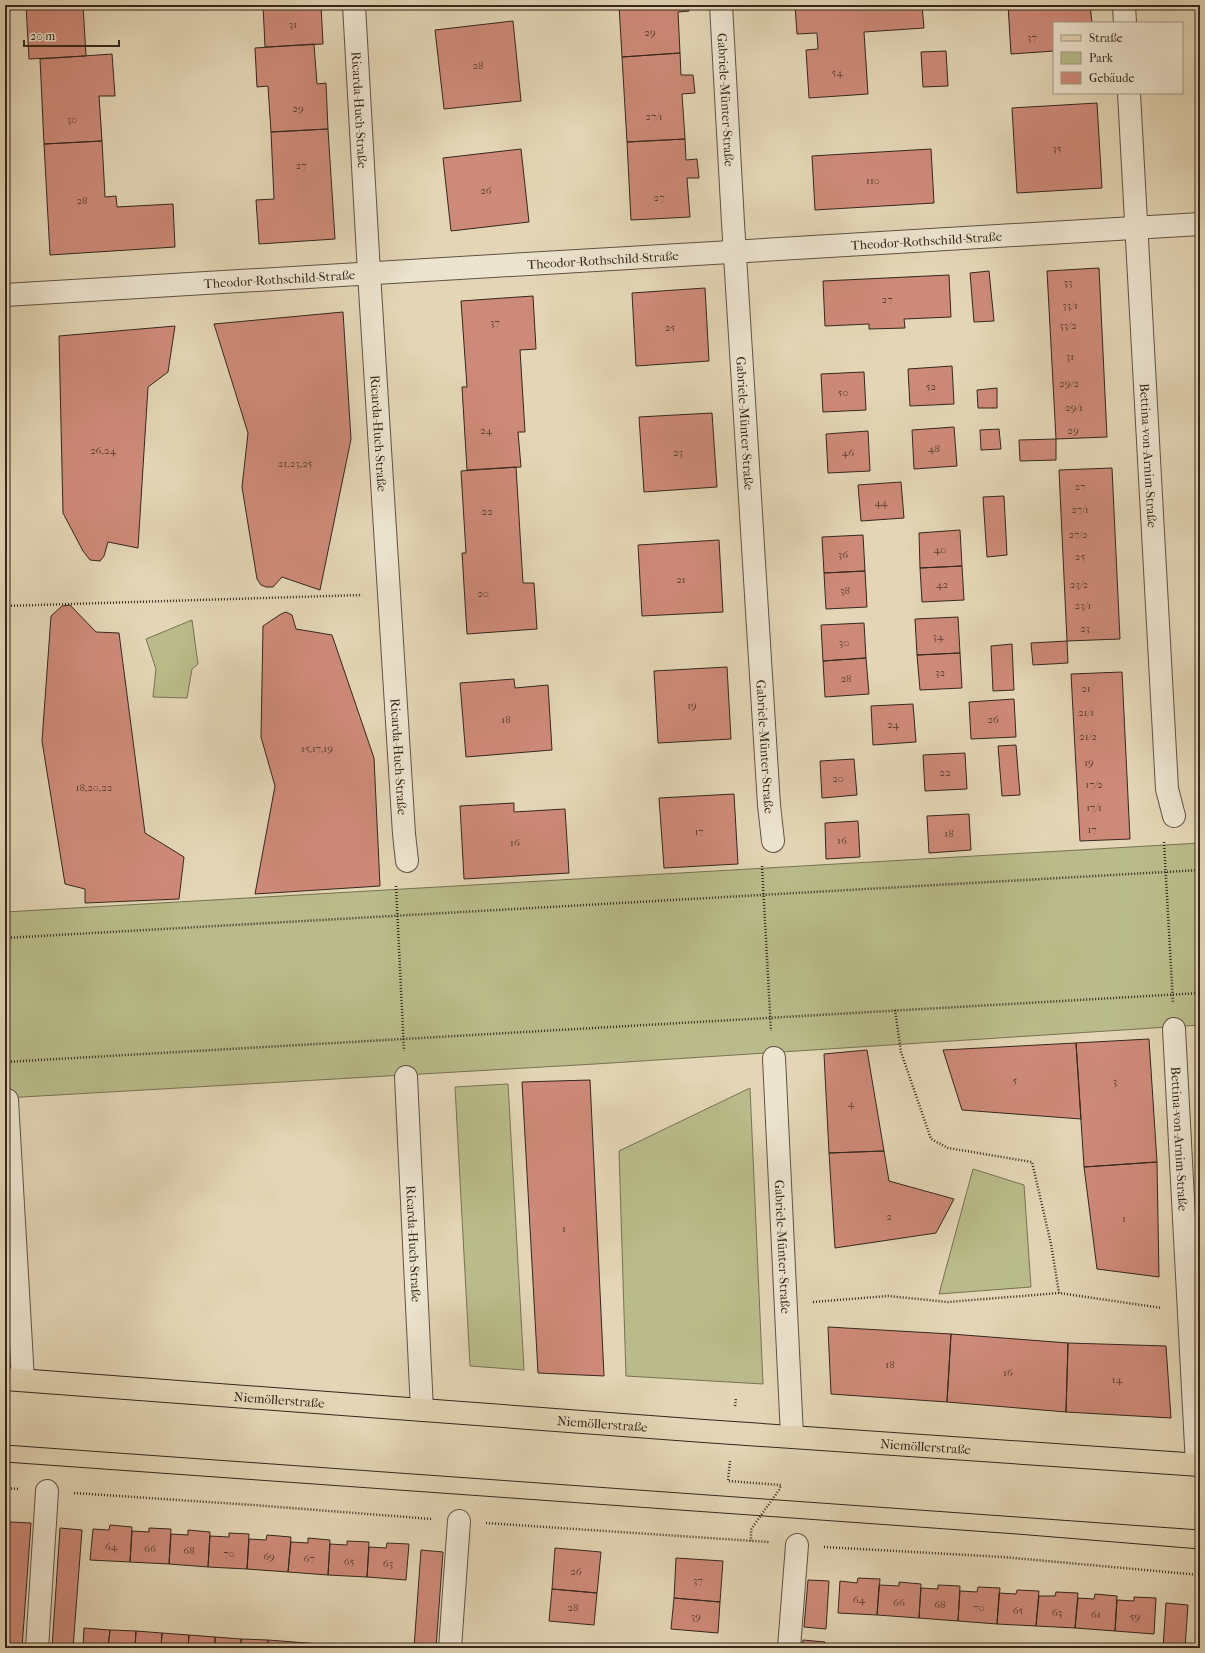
<svg xmlns="http://www.w3.org/2000/svg" width="1205" height="1653" viewBox="0 0 1205 1653" font-family="'IM FELL French Canon',serif">
  <style>
    .green { fill: #b9bc8a; stroke: #777252 }
    .building { fill: #ce8a79; stroke: #35271b }
    .lines { fill: none; stroke-linecap: round; stroke-linejoin: round }
    .minor-casing { stroke: #605242; stroke-width: 24 }
    .major-casing { stroke: #35271b; stroke-width: 24 }
    .path { stroke: #35271b; stroke-width: 2.5; stroke-dasharray: 1 2; stroke-linecap: butt }
    .minor { stroke: #ede4cf; stroke-width: 22 }
    .major { stroke: #e3d5b5; stroke-width: 22 }
    .tram { stroke: #35271b; stroke-width: 1 }
    .labels { text-anchor: middle; dominant-baseline: central; stroke-width: 3; stroke-linejoin: round; paint-order: stroke }
    .number-label { font-size: 11px; fill: #5b4032 }
    .street-label { font-size: 13px; fill: #35271b; stroke: #ede4cf }
  </style>
  <rect width="100%" height="100%" fill="#e3d5b5"/>
  <filter id="stains"><feTurbulence type="fractalNoise" baseFrequency=".005" numOctaves="4"/><feColorMatrix values="0 0 0 0 .2 0 0 0 0 .09 0 0 0 0 .02 0 0 0 .5 -.17"/></filter>
  <radialGradient id="worn" r=".72"><stop offset=".6" stop-color="#630" stop-opacity="0"/><stop offset="1" stop-color="#630" stop-opacity=".3"/></radialGradient>
  <path class="green" d="M192,620l6,44 -6,5 -5,29 -34,-1 3,-28 -10,-30z
    M1200,843v182l-605,39 -590,34v-186z
    M508,1084l16,286 -54,-4 -15,-279z
    M750,1088l13,296 -137,-8 -7,-225z
    M973,1169l51,16 7,102 -92,7z"/>
  <path class="building" d="M26,5h57l3,51 -57,3z
    M263,5h58l2,39 -58,3z
    M619,5h70v6l-11,1 2,41 -58,4z
    M795,5h127l2,23 -60,4 4,62 -59,4 -3,-48 12,-1 -1,-16 -20,1z
    M1008,5h82l2,18h-38v28l-43,3z
    M513,21l8,80 -77,8 -9,-79z
    M314,44l3,40 9,-1 2,46 -57,3 -3,-46 -11,1 -2,-39z
    M946,51l2,35 -25,1 -2,-35z
    M680,53l1,22h12l2,18 -13,1 3,45 -58,3 -5,-85z
    M112,54l3,42h-16l3,45 -58,3 -4,-85z
    M1097,103l5,85 -85,5 -5,-85z
    M328,129l7,110 -76,5 -3,-44 18,-1 -3,-67z
    M685,139l1,21 11,-1 2,19h-12l3,39 -59,3 -4,-78z
    M102,141l3,56 11,-1 1,11 56,-3 2,43 -125,8 -6,-111z
    M521,149l8,73 -78,9 -8,-73z
    M931,149l3,54 -119,7 -3,-54z
    M1099,268l8,169 -51,2 -9,-168z
    M989,271l5,50 -20,1 -4,-49z
    M949,275l2,42 -47,2 1,9 -36,1v-5l-44,2 -2,-45z
    M705,288l4,73 -73,5 -4,-73z
    M533,296l3,53 -16,1 5,82h-7l3,35 -54,3 -5,-83h5l-6,-86z
    M343,312l8,127 -31,151 -38,-13 -9,10h-7l-5,-2 -4,-6 -15,-92 6,-54 -34,-109z
    M175,326l-7,46 -20,15 -10,161 -30,-6 -4,14 -4,5 -10,-1 -7,-9 -20,-38 -4,-177z
    M952,366l2,38 -44,2 -2,-37z
    M864,372l2,38 -43,2 -2,-38z
    M997,388v20h-19l-1,-18z
    M712,413l5,74 -73,5 -5,-75z
    M954,427l3,39 -43,3 -2,-39z
    M999,429l2,20 -20,1 -1,-20z
    M868,431l2,40 -42,2 -2,-39z
    M1056,439v21l-36,1 -1,-21z
    M516,467l7,116h11l3,46 -70,5 -5,-81h4l-5,-82z
    M1112,468l8,171 -53,2 -8,-171z
    M901,482l3,36 -43,3 -3,-36z
    M1004,496l3,59 -20,2 -4,-60z
    M960,530l2,36 -42,2 -1,-35z
    M863,535l2,36 -41,2 -2,-36z
    M719,540l4,72 -81,4 -4,-71z
    M962,566l2,34 -42,2 -2,-34z
    M865,571l2,36 -41,2 -2,-36z
    M70,605l26,27 23,1 26,200 39,24 -5,42 -94,4v-14l-20,-5 -23,-143 9,-125 11,-10z
    M286,612l6,3 4,14 36,6 42,123 6,128 -125,8 20,-108 -14,-49 2,-111 18,-12z
    M958,617l2,36 -43,2 -2,-36z
    M864,623l2,35 -43,3 -2,-36z
    M1067,641l1,22 -35,2 -2,-22z
    M1012,644l2,46 -21,1 -2,-45z
    M960,653l2,35 -42,2 -3,-35z
    M866,658l3,36 -44,3 -2,-36z
    M727,667l4,72 -73,4 -4,-72z
    M1122,672l8,167 -50,2 -9,-167z
    M514,679l1,9 33,-3 4,65 -86,7 -6,-74z
    M1014,699l2,38 -45,2 -2,-37z
    M913,704l3,38 -43,3 -2,-39z
    M1016,745l4,50 -18,1 -4,-50z
    M965,753l2,36 -42,2 -2,-36z
    M854,759l3,36 -35,3 -2,-37z
    M734,794l4,70 -74,4 -5,-70z
    M514,803v9l51,-3 4,64 -105,6 -4,-73z
    M969,814l2,36 -42,3 -2,-37z
    M858,821l2,36 -34,2 -1,-36z
    M1149,1039l8,123 -73,5 -8,-124z
    M1076,1043l5,76 -119,-9 -19,-60z
    M867,1050l17,101 -55,2 -5,-99z
    M590,1080l14,296 -66,-3 -16,-291z
    M884,1151l5,30 65,18 -18,34 -101,15 -6,-95z
    M1157,1162l2,115 -62,-8 -13,-102z
    M828,1327l123,7 -4,68 -116,-8z
    M951,1334l117,9 -2,69 -119,-10z
    M1068,1343l98,3 5,72 -105,-6z
    M10,1522l21,1 -9,125h-17v-61z
    M110,1525l22,2 -2,35 -40,-2 3,-31 16,1z
    M60,1528l22,2 -9,118h-21z
    M149,1528l22,1 -2,35 -39,-2 2,-31 17,1z
    M188,1530l22,2 -2,35 -39,-3 2,-30 17,1z
    M229,1533l20,1 -2,35 -39,-2 2,-31 19,1z
    M267,1535l24,2 -3,35 -41,-3 2,-30 17,1z
    M308,1538l22,2 -2,35 -40,-3 3,-30 17,1z
    M347,1541l22,1 -2,35 -39,-2 2,-31 17,1z
    M387,1543l22,1 -3,36 -39,-3 2,-30 17,1z
    M555,1548l46,4 -4,41 -45,-4z
    M421,1550l22,2 -7,96h-22z
    M676,1558l47,3 -3,41 -46,-4z
    M858,1578l22,1 -3,36 -39,-2 2,-32 17,2z
    M808,1580l21,1 -3,48 -22,-2z
    M899,1582l22,2 -2,34 -42,-3 2,-30 20,1z
    M938,1585l22,1 -2,35 -39,-3 2,-30 17,1z
    M978,1587l22,1 -3,36 -39,-3 2,-30 17,1z
    M552,1589l45,4 -3,32 -45,-4z
    M1017,1590l22,1 -3,35 -39,-2 2,-31 17,1z
    M1056,1592l22,1 -3,35 -39,-2 3,-30h16z
    M1095,1594l22,2 -2,35 -40,-3 3,-30 16,1z
    M1134,1597l22,1 -2,36 -39,-3 2,-31 17,1z
    M674,1598l46,4 -2,31 -47,-4z
    M1166,1603l22,2 -3,43h-22z
    M84,1628l26,2 -2,18h-25z
    M110,1630l26,1 -1,17h-27z
    M136,1631l26,2 -1,15h-26z
    M162,1633l27,2 -1,13h-27z
    M189,1635l26,2v11h-27z
    M215,1637l26,2v9h-26z
    M241,1639l27,1v8h-27z
    M268,1640l26,2 -1,6h-25z
    M803,1640l22,2 -1,6h-22z
    M294,1642l27,2 -1,4h-27z
    M321,1644l28,1 -1,3h-28z
    M349,1645l26,2v1h-27z"/>
  <g class="lines">
    <g class="minor-casing">
      <g id="minor">
        <path id="s1" d="M354,5l15,268 35,561 3,27"/>
        <path id="s2" d="M721,5l12,218 36,582 4,36"/>
        <path d="M1124,5l1,18"/>
        <path id="s3" d="M1129,93l38,696 7,27"/>
        <path id="s4" d="M5,295l1195,-71"/>
        <path id="s5" d="M1174,1029l23,436"/>
        <path id="s6" d="M774,1058l18,378"/>
        <path id="s7" d="M406,1077l16,333"/>
        <path d="M7,1100l16,280"/>
        <path d="M37,1648l10,-157"/>
        <path d="M450,1648l9,-127"/>
        <path d="M789,1648l8,-103"/>
      </g>
    </g>
    <g class="major-casing">
      <g id="major">
        <path id="s8" d="M5,1379l699,52 496,34"/>
      </g>
    </g>
    <path class="path" d="M5,606l357,-11
      M1164,842l9,161
      M762,866l9,165
      M396,886l8,165
      M5,938l1195,-68
      M895,1010l6,42 30,87 17,9 84,14 19,82 8,49
      M5,1045l1,29
      M5,1062l1195,-69
      M813,1302l75,-6 60,6 111,-9 103,15
      M735,1406l1,-8
      M730,1461l-2,20 53,4 -2,5 -25,35 -3,5v11
      M5,1488l14,1
      M74,1493l179,12 179,14
      M486,1523l283,19
      M824,1547l179,10 197,18"/>
    <use href="#minor" class="minor"/>
    <use href="#major" class="major"/>
    <path class="tram" d="M5,1445l1195,85
      M5,1462l1012,72 183,15"/>
  </g>
  <g class="labels">
    <g class="number-label">
      <text x="293" y="24">31</text>
      <text x="650" y="32">29</text>
      <text x="1032" y="37">37</text>
      <text x="478" y="65">28</text>
      <text x="837" y="72">54</text>
      <text x="298" y="108">29</text>
      <text x="654" y="116">27/1</text>
      <text x="72" y="119">30</text>
      <text x="1057" y="148">35</text>
      <text x="301" y="165">27</text>
      <text x="873" y="180">110</text>
      <text x="486" y="190">26</text>
      <text x="659" y="197">27</text>
      <text x="82" y="200">28</text>
      <text x="1068" y="282">33</text>
      <text x="887" y="299">27</text>
      <text x="1070" y="305">33/1</text>
      <text x="495" y="322">37</text>
      <text x="1068" y="325">33/2</text>
      <text x="670" y="327">25</text>
      <text x="1070" y="356">31</text>
      <text x="1069" y="383">29/2</text>
      <text x="931" y="386">52</text>
      <text x="843" y="392">50</text>
      <text x="1074" y="407">29/1</text>
      <text x="486" y="430">24</text>
      <text x="1073" y="430">29</text>
      <text x="934" y="448">48</text>
      <text x="103" y="450">26,24</text>
      <text x="678" y="452">23</text>
      <text x="848" y="452">46</text>
      <text x="295" y="463">21,23,25</text>
      <text x="1080" y="486">27</text>
      <text x="881" y="502">44</text>
      <text x="1080" y="509">27/1</text>
      <text x="487" y="511">22</text>
      <text x="1078" y="534">27/2</text>
      <text x="940" y="549">40</text>
      <text x="843" y="554">36</text>
      <text x="1080" y="556">25</text>
      <text x="681" y="579">21</text>
      <text x="942" y="584">42</text>
      <text x="1079" y="584">23/2</text>
      <text x="845" y="590">38</text>
      <text x="483" y="593">20</text>
      <text x="1083" y="605">23/1</text>
      <text x="1085" y="628">23</text>
      <text x="938" y="636">34</text>
      <text x="844" y="642">30</text>
      <text x="940" y="672">32</text>
      <text x="846" y="678">28</text>
      <text x="1086" y="688">21</text>
      <text x="692" y="705">19</text>
      <text x="1086" y="712">21/1</text>
      <text x="506" y="719">18</text>
      <text x="993" y="719">26</text>
      <text x="893" y="724">24</text>
      <text x="1088" y="736">21/2</text>
      <text x="317" y="748">15,17,19</text>
      <text x="1089" y="762">19</text>
      <text x="945" y="772">22</text>
      <text x="838" y="778">20</text>
      <text x="1094" y="784">17/2</text>
      <text x="94" y="787">18,20,22</text>
      <text x="1094" y="807">17/1</text>
      <text x="1092" y="829">17</text>
      <text x="699" y="831">17</text>
      <text x="949" y="833">18</text>
      <text x="842" y="840">16</text>
      <text x="515" y="842">16</text>
      <text x="1015" y="1080">5</text>
      <text x="1115" y="1081">3</text>
      <text x="851" y="1103">4</text>
      <text x="889" y="1216">2</text>
      <text x="1124" y="1218">1</text>
      <text x="564" y="1228">1</text>
      <text x="890" y="1364">18</text>
      <text x="1008" y="1372">16</text>
      <text x="1117" y="1379">14</text>
      <text x="111" y="1546">64</text>
      <text x="150" y="1548">66</text>
      <text x="189" y="1550">68</text>
      <text x="229" y="1553">70</text>
      <text x="269" y="1556">69</text>
      <text x="309" y="1558">67</text>
      <text x="349" y="1561">65</text>
      <text x="388" y="1563">63</text>
      <text x="576" y="1571">26</text>
      <text x="698" y="1580">37</text>
      <text x="859" y="1599">64</text>
      <text x="899" y="1602">66</text>
      <text x="940" y="1604">68</text>
      <text x="573" y="1607">28</text>
      <text x="979" y="1607">70</text>
      <text x="1018" y="1610">65</text>
      <text x="1057" y="1612">63</text>
      <text x="1096" y="1614">61</text>
      <text x="696" y="1616">39</text>
      <text x="1135" y="1616">59</text>
    </g>
    <g class="street-label">
      <text stroke="none"><textPath href="#s2" startOffset="95">Gabriele-Münter-Straße</textPath></text>
      <text stroke="none"><textPath href="#s1" startOffset="105">Ricarda-Huch-Straße</textPath></text>
      <text stroke="none"><textPath href="#s4" startOffset="923">Theodor-Rothschild-Straße</textPath></text>
      <text stroke="none"><textPath href="#s4" startOffset="599">Theodor-Rothschild-Straße</textPath></text>
      <text stroke="none"><textPath href="#s4" startOffset="275">Theodor-Rothschild-Straße</textPath></text>
      <text stroke="none"><textPath href="#s2" startOffset="419">Gabriele-Münter-Straße</textPath></text>
      <text stroke="none"><textPath href="#s1" startOffset="429">Ricarda-Huch-Straße</textPath></text>
      <text stroke="none"><textPath href="#s3" startOffset="363">Bettina-von-Arnim-Straße</textPath></text>
      <text stroke="none"><textPath href="#s2" startOffset="743">Gabriele-Münter-Straße</textPath></text>
      <text stroke="none"><textPath href="#s1" startOffset="753">Ricarda-Huch-Straße</textPath></text>
      <text stroke="none"><textPath href="#s5" startOffset="110">Bettina-von-Arnim-Straße</textPath></text>
      <text stroke="none"><textPath href="#s7" startOffset="167">Ricarda-Huch-Straße</textPath></text>
      <text stroke="none"><textPath href="#s6" startOffset="189">Gabriele-Münter-Straße</textPath></text>
      <text stroke="none"><textPath href="#s8" startOffset="275">Niemöllerstraße</textPath></text>
      <text stroke="none"><textPath href="#s8" startOffset="599">Niemöllerstraße</textPath></text>
      <text stroke="none"><textPath href="#s8" startOffset="923">Niemöllerstraße</textPath></text>
    </g>
  </g>
  <rect width="1205" height="1653" fill="none" stroke="#e3d5b5" stroke-width="20"/>
  <rect x="6" y="6" width="1193" height="1641" fill="none" stroke="#35271b" stroke-width="2"/>
  <rect x="10" y="10" width="1185" height="1633" fill="none" stroke="#35271b"/>
  <rect x="1053" y="22" width="130" height="72" fill="#ede4cf" stroke="#a39887"/>
  <rect x="1061" y="35" width="20" height="6" fill="#e3d5b5" stroke="#a39887"/>
  <text x="1089" y="42" font-size="12" fill="#35271b">Straße</text>
  <rect x="1061" y="52" width="20" height="12" fill="#b9bc8a" stroke="#a39887"/>
  <text x="1089" y="62" font-size="12" fill="#35271b">Park</text>
  <rect x="1061" y="72" width="20" height="12" fill="#ce8a79" stroke="#a39887"/>
  <text x="1089" y="82" font-size="12" fill="#35271b">Gebäude</text>
  <path d="M24 40v6h95v-6" fill="none" stroke="#35271b" stroke-width="2"/>
  <text x="30" y="40" font-size="12" fill="#35271b" stroke="#ede4cf" stroke-width="3" paint-order="stroke">20 m</text>
  <rect width="100%" height="100%" filter="url(#stains)"/>
  <rect width="100%" height="100%" fill="url(#worn)"/>
</svg>
